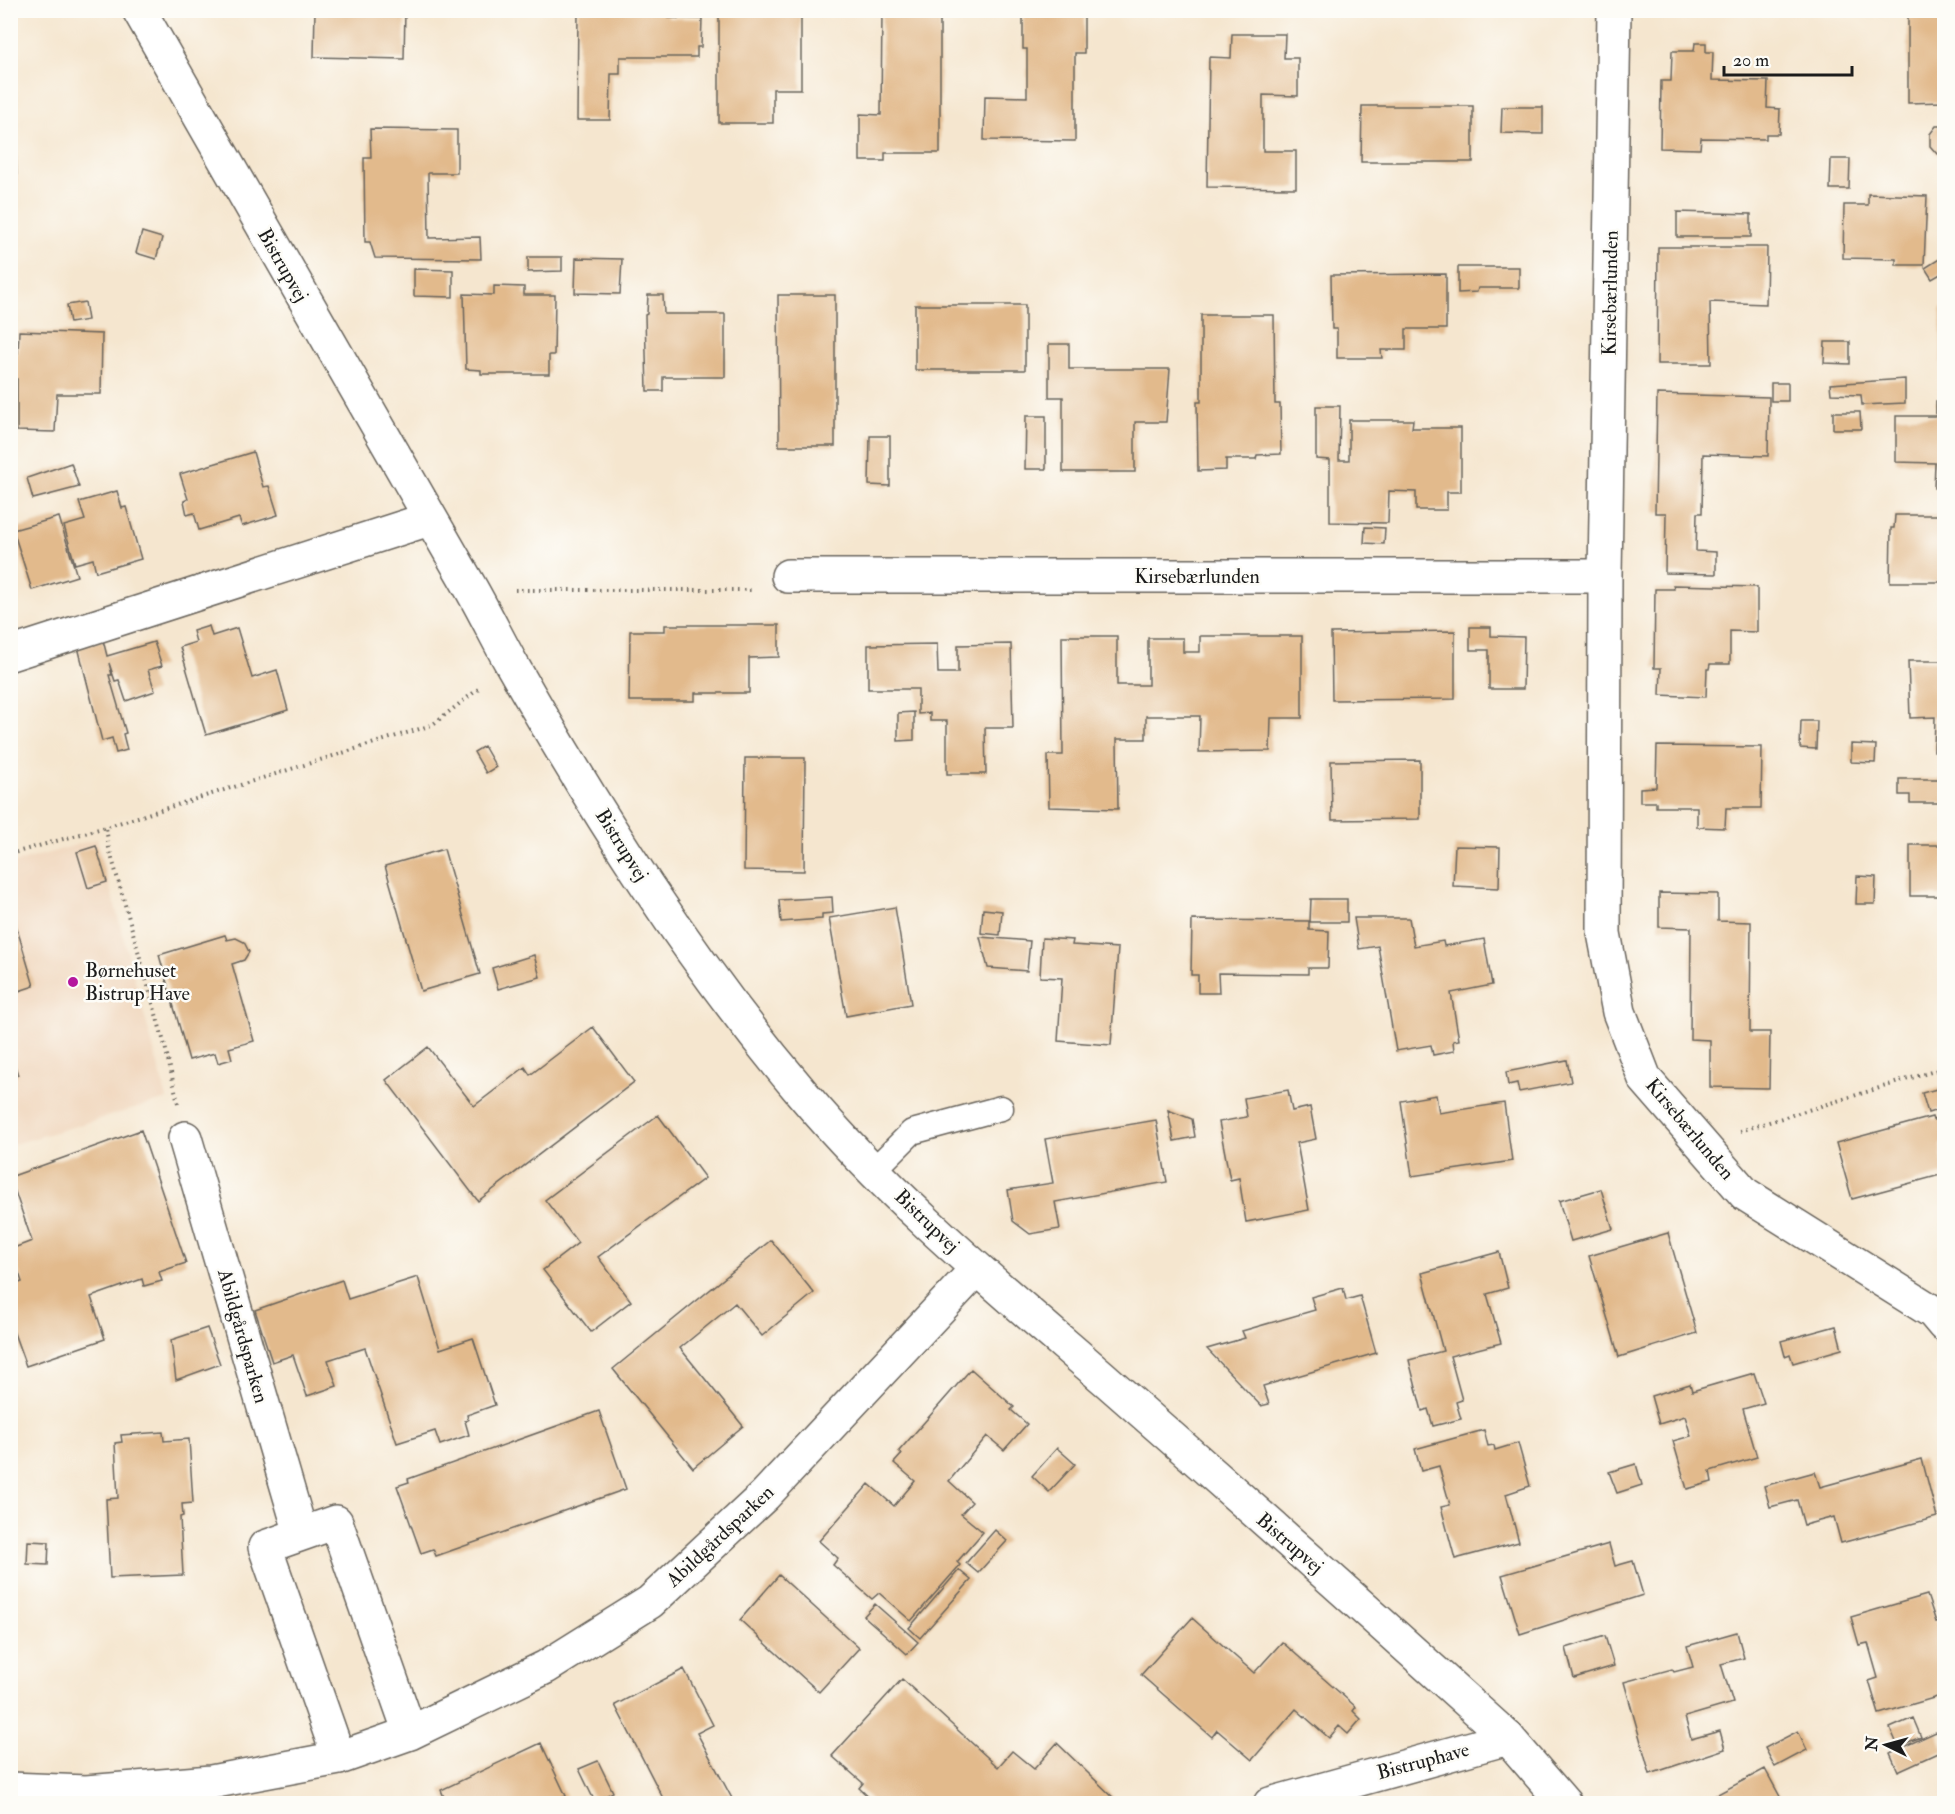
<svg xmlns="http://www.w3.org/2000/svg" width="1955" height="1814" viewBox="0 0 1955 1814" font-family="'IM FELL Double Pica',serif">
  <style>
    .built { fill: #f0d6bc }
    .building { fill: #e2ba8c }
    .lines { fill: none; stroke-linecap: round; stroke-linejoin: round }
    .lane-casing { stroke: #68635b; stroke-width: 27 }
    .street-casing { stroke: #68635b; stroke-width: 36 }
    .secondary-casing { stroke: #68635b; stroke-width: 36 }
    .path { stroke: #68635b; stroke-width: 4; stroke-dasharray: 1.5 4.5; stroke-linecap: butt }
    .lane { stroke: #fff; stroke-width: 24 }
    .street { stroke: #fff; stroke-width: 33 }
    .secondary { stroke: #fff; stroke-width: 33 }
    .poi-dot { fill: #b5179e; stroke: #fdfcf7; stroke-width: 2 }
    .labels { text-anchor: middle; dominant-baseline: central; stroke-width: 5; stroke-linejoin: round; paint-order: stroke }
    .street-label { font-size: 20px; fill: #1c1c1c; stroke: #fdfcf7 }
    .poi-label { font-size: 20px; fill: #1c1c1c; stroke: #fdfcf7; text-anchor: start }
  </style>
  <rect width="100%" height="100%" fill="#fdfcf7"/>
  <filter id="ink" filterUnits="userSpaceOnUse"><feTurbulence type="fractalNoise" baseFrequency=".0167" numOctaves="2"/><feDisplacementMap in="SourceGraphic" scale="12" xChannelSelector="R" yChannelSelector="G"/><feConvolveMatrix kernelMatrix="1 2 1 2 8 2 1 2 1" color-interpolation-filters="sRGB"/></filter>
  <filter id="wash" filterUnits="userSpaceOnUse"><feTurbulence type="fractalNoise" baseFrequency=".008" numOctaves="4" result="noise"/><feDisplacementMap in="SourceGraphic" scale="24" xChannelSelector="R" yChannelSelector="G"/><feGaussianBlur stdDeviation="1.35" result="paint"/><feColorMatrix in="noise" values="0 0 0 0 0 0 0 0 0 0 0 0 0 0 0 0 0 1.4 0 .05"/><feComposite in="paint" operator="in"/></filter>
  <g filter="url(#wash)">
    <rect width="100%" height="100%" fill="#f5e6cf"/>
    <path class="built" d="M97,839l70,260 -156,46v-281z"/>
    <g id="blocks">
      <path class="building" d="M10,10h3v27h-3z
        M315,10h90l-1,49 -90,-2z
        M578,10h90v8l34,1 -1,28h-4v10h-77v17h-9l-1,46h-33z
        M719,10h82v79h-28v34h-54z
        M882,10h58v143h-55v8h-25v-47l21,1z
        M1871,10h28v5h-28z
        M1908,11h36v91l-36,1z
        M1023,14h61v39h-9v88l-91,-1 1,-44 42,1v-48h-4z
        M1232,34h53l-1,24h14v38l-35,-1v56h33v37l-89,-1 2,-130 22,1z
        M1695,43h11v9h7l-1,28 56,1 -1,27 13,1 -1,25h-13v5l-65,-1 -1,11 -40,-1 1,-67h10l1,-30h22z
        M1362,106h111v56h-112z
        M1502,107h41v27l-42,-1z
        M1936,126h8v28h-7l-7,-8v-12z
        M370,129l87,1v43h-29l1,65 51,-1 1,22 -106,-1 -5,-16h-5l-1,-84h7z
        M10,141h6l1,62h-7z
        M1831,159h19l-1,30h-19z
        M1868,194l59,2 -3,69h-28v-6l-53,-1 1,-53h24z
        M1677,212l74,2v23h-74z
        M142,232l20,6 -6,21 -20,-6z
        M1658,247h109l-1,57 -56,-2 1,62h-54z
        M1944,256v16l-12,7 -7,-11z
        M528,257h34v14l-34,1z
        M576,258l46,1 -2,35 -45,-1z
        M1458,267h61v21h-41l-1,4 -19,1z
        M414,269l39,1v27l-39,-1z
        M1446,274v55h-40v21h-25l1,8h-45v-29h-5l-1,-54z
        M494,286l30,1v8h31l-1,60h-5v19h-68v-4l-15,-1 -2,-75 30,1z
        M648,295h15l1,19h61v63h-62v14h-16l-2,-76 2,-1z
        M778,295h57v151h-56z
        M85,302l3,18 -18,3 -3,-18z
        M915,305h110v65h-110z
        M1941,308h3v55h-3z
        M1201,315h73l1,89h5l1,50 -24,1 -1,4h-30v11l-28,1 -1,-69h4z
        M19,331l83,3 -1,60h-44l-2,38 -38,-1v-52l-7,-1v-26l8,1z
        M1825,342h25v22l-26,-1z
        M1049,344h20v25h101l-4,53h-31v50h-72v-75h-14z
        M1905,379v24l-43,2 -1,-10 -30,-1 -1,-10z
        M1771,383h17v18h-17z
        M1657,394l112,3 -1,59 -65,-2 -1,59h-5l-1,38 20,1v22l-51,-1 1,-60h-11z
        M1936,401h8v87h-10l1,-25 -39,-1v-46h40z
        M1316,406h24l-1,54h10v-40h64l-1,8h49v64h-14v18h-31v-18l-27,-1 -1,32 -58,-1v-62l-14,-1z
        M1833,412h27l1,17h-28z
        M1026,416h20v53h-21z
        M870,436h20v50l-21,-1z
        M253,452l10,35 6,-1 9,29 -36,11 -3,-8 -40,12 -5,-17 -7,2 -3,-14 4,-2 -8,-25z
        M71,463l8,24 -46,12 -6,-21z
        M117,491l5,17 4,-1 15,52 -45,13 -3,-13 -18,5 -11,-38 21,-6 -6,-18z
        M1895,515h44v12h5v55h-54l1,-54h3z
        M59,517l18,59 -45,14 -19,-60z
        M1365,527l20,1 -1,16 -20,-1z
        M1673,585l84,2v45l-27,-1v33h-20l-1,5h-2l-1,28 -46,-2 1,-27h-7l1,-79h19z
        M665,625h114v32l-30,1v35h-54v8h-66l1,-70h35z
        M209,626l3,10 25,-8 15,50 25,-8 11,40 -82,25 -26,-88 16,-5 -3,-11z
        M1470,627h21v9l33,1 -1,52h-34v-39h-19z
        M1455,631v68l-123,1 -1,-67z
        M1062,636h55v49h31v-47h35v14h17v-16h102v82h-31l-1,33 -71,1 1,-36h-54v23h-29l1,70 -69,-2 -1,-52h15z
        M103,640l4,16 47,-14 8,24 -14,4 7,21 -29,10 -7,-21 -4,1 -6,-18 3,12h-3l17,58 -3,1 4,16 -11,3 -4,-15 -10,3 -24,-94z
        M937,644l1,29h20v-28l53,-1 2,84h-28l1,46h-39v-53h-17v-8l-12,1v-25h-50v-44z
        M1908,661h36v90h-10l1,-34 -25,1z
        M914,712v28l-16,1v-28z
        M1801,721h16l-1,28 -16,-1z
        M1851,744l25,1 -1,18 -24,-1z
        M484,746l12,21 -10,6 -12,-21z
        M1657,746l105,1 -1,61h-35l-1,20 -28,-1v-20h-41v-5h-16v-14l16,-1z
        M745,758h60l-1,113 -60,-1z
        M1420,760v59l-88,1 -1,-59z
        M1899,779h45v24h-34v-8h-11z
        M1910,845h34v51h-34z
        M96,846l11,36 -19,6 -11,-36z
        M1455,846l45,1 -1,41 -46,-2z
        M444,849l36,125 -59,17 -36,-125z
        M1857,876l19,1 -1,27h-19z
        M1659,893l59,1v27l33,1 -1,110h20l-1,56 -59,-1v-47l-20,-1 1,-111 -32,-1z
        M832,897l1,16 -11,1v5l-41,3 -2,-22z
        M1311,899h36v23h-37z
        M895,907l16,97 -65,12 -17,-98z
        M983,909l19,2 -2,24 -19,-2z
        M1354,918h55l5,28 29,-5 1,5 40,-7 8,46 -41,8 8,47 -6,1 1,10 -21,4 -2,-10 -35,6 -18,-105 -19,3z
        M1192,920l117,1v9l20,1 -1,37h-20v6l-90,-1 1,20h-21v-18h-7z
        M15,922l19,64 -24,8v-71z
        M225,935l2,5 9,-2 8,4 5,10 -5,8 -12,4 22,77 -25,7 3,11 -14,4 -3,-10 -26,7 -30,-105z
        M980,937l50,4 -3,30 -39,-3z
        M1042,938l31,2 -1,5 46,3 -7,97 -53,-4 4,-63 -22,-1z
        M534,955l6,22 -42,12 -6,-21z
        M593,1027l41,55 -156,119 -92,-121 42,-33 46,59 51,-39 5,8z
        M10,1051l8,24 -8,3z
        M1567,1060l4,22 -52,10 -2,-9 -9,2 -2,-13z
        M1944,1087v21l-16,5 -6,-20z
        M1288,1090l4,21 18,-4 6,32 -19,4 12,67 -63,12 -7,-44 -9,2 -11,-58 28,-5 -3,-19z
        M1436,1095l3,18 65,-10 8,58 -100,15 -11,-75z
        M1168,1110l24,9 3,18 -21,4z
        M658,1115l47,63 -107,79 33,44 -40,31 -48,-62 35,-27 -33,-43z
        M1932,1117l1,3 11,-3v25l-4,2 4,30 -92,25 -16,-56z
        M1156,1120l11,62 -112,20 5,27 -30,5 -17,-13 -5,-31 45,-7 -8,-44z
        M141,1130l45,133 -27,9 3,9 -18,5 -2,-7 -51,18 14,42 -79,27 -16,-44v-36l12,-4 -11,-33 21,-8 -22,-64z
        M1601,1189l12,40 -42,12 -12,-40z
        M1668,1233l29,100 -78,24 -30,-101z
        M771,1240l43,53 -52,43 -27,-33 -55,45 63,78 -50,42 -80,-99z
        M1499,1252l9,36 -21,6 14,49 -51,13 12,44 -6,2 5,17 -28,7 -5,-17 -6,2 -13,-51 34,-9 -21,-78z
        M418,1277l22,72 33,-11 22,67 -28,10 1,5 -3,1 4,14 -29,10 -5,-14 -38,12 -32,-95 -37,12 9,26 -30,10 -14,-41 -21,7 -17,-52 87,-30 6,19z
        M1343,1288l3,12 14,-4 16,57 -113,33 6,18 -8,2 -54,-57 38,-11 -3,-7 73,-21 -4,-13z
        M1836,1326l6,23 -49,14 -3,-9 -5,2 -4,-15z
        M207,1328l13,36 -44,16 -5,-40z
        M971,1369l43,38 -3,3 16,14 -23,26 -17,-14 -38,45 23,21 -11,12 22,18 -26,30 3,3 -49,56 -32,-28 -7,6 -39,-34 5,-7 -19,-17 50,-57 25,22 21,-25 -21,-18 8,-9 -3,-3z
        M1754,1373l10,30 -21,6 14,48 -47,14 2,11 -25,7 -14,-48 18,-5 -6,-20 -26,8 -8,-28 39,-12 2,7z
        M599,1411l27,78 -190,67 -3,-7 -12,4 -24,-67 12,-4 -1,-3z
        M1484,1430l4,16 6,-1 1,5 23,-7 12,43 -24,8 13,48 -64,17 -14,-52 9,-2 -11,-39 -18,5 -6,-22z
        M163,1432l1,9 25,-2 4,64 -11,1 1,12 -3,1 3,58 -73,3 -4,-79 12,-1 -3,-55 7,-1 -1,-7z
        M1057,1448l18,16 -26,28 -17,-16z
        M1922,1459l15,58 -96,26 -7,-26 -30,8 -7,-25 -27,7 -6,-21 51,-14 5,15z
        M1636,1464l6,21 -25,8 -8,-21z
        M995,1530l12,11 -29,32 -12,-10z
        M28,1541l21,1 -1,23 -21,-1z
        M1609,1544l6,22 18,-5 10,34 -123,39 -18,-59z
        M959,1570l12,10 -51,58 -11,-10z
        M779,1575l80,73 -40,44 -79,-72z
        M1927,1595l9,27 8,-2v75l-65,19 -10,-33 9,-3 -10,-35 -9,2 -8,-28z
        M875,1604l43,38 -11,12 -43,-38z
        M1192,1618l62,55 28,-31 74,65 -3,4 8,8 -13,15 -9,-8 -10,12 -33,-29 -44,51 -35,-30 -5,7 -71,-62z
        M1737,1632l7,26 -23,6 12,39 -48,14 6,22 29,-8 5,18 -75,25 -26,-92 48,-13 2,3 19,-5 -6,-21z
        M1605,1636l9,30 -40,12 -8,-30z
        M684,1669l29,56 -16,8 38,71h-69l-51,-99z
        M902,1679l96,88 14,-16 22,18 23,-26 63,61h-244l-17,-16 4,-5 -31,-27z
        M1913,1718l8,19 -23,9 -8,-18z
        M1798,1731l9,19 -32,17 -10,-19z
        M1938,1731l6,19 -46,21 -8,-18z
        M541,1743l25,53 -17,8h-102l-6,-14z
        M598,1761l15,31 -18,10 -16,-33z
        M1765,1769l19,35h-66l-4,-8z"/>
    </g>
  </g>
  <g filter="url(#ink)">
    <use href="#blocks" fill-opacity="0" stroke="#68635b" stroke-width="1.5"/>
    <g class="lines">
      <g class="lane-casing">
        <path id="lane" d="M874,1170l38,-38 89,-24"/>
      </g>
      <g class="street-casing">
        <path id="street" d="M1614,10l-9,566 -1,357 15,79 26,67 100,115 188,118 11,13
          M788,576h817
          M10,654l419,-135
          M185,1138l116,396
          M339,1758l-74,-211 71,-25 74,211
          M10,1789l76,3 125,-10 128,-24 71,-25 136,-66 104,-65 115,-107 211,-225
          M1270,1804l238,-66"/>
      </g>
      <g class="secondary-casing">
        <path id="secondary" d="M139,10c110,192 219,385 330,575 15,26 28,53 42,78 86,151 179,298 291,430 90,107 200,197 305,288 128,112 254,224 380,338l21,19 57,66"/>
      </g>
      <path class="path" d="M515,590h238
        M10,854l96,-27
        M178,1103l-13,-57 -56,-198 -3,-21 326,-102 49,-38
        M1740,1131l204,-63"/>
      <use href="#lane" class="lane"/>
      <use href="#street" class="street"/>
      <use href="#secondary" class="secondary"/>
    </g>
  </g>
  <circle class="poi-dot" cx="73" cy="982" r="6"/>
  <g class="labels">
    <g class="street-label">
      <text transform="translate(283 265) rotate(60)">Bistrupvej</text>
      <text transform="translate(1610 293) rotate(-89)">Kirsebærlunden</text>
      <text x="1197" y="576">Kirsebærlunden</text>
      <text transform="translate(622 845) rotate(58)">Bistrupvej</text>
      <text transform="translate(1690 1129) rotate(50)">Kirsebærlunden</text>
      <text transform="translate(927 1221) rotate(44)">Bistrupvej</text>
      <text transform="translate(243 1336) rotate(74)">Abildgårdsparken</text>
      <text transform="translate(720 1536) rotate(-43)">Abildgårdsparken</text>
      <text transform="translate(1290 1543) rotate(41)">Bistrupvej</text>
      <text transform="translate(1423 1761) rotate(-15)">Bistruphave</text>
    </g>
    <g class="poi-label">
      <text x="85" y="970">Børnehuset<tspan x="85" dy="23">Bistrup Have</tspan></text>
    </g>
  </g>
  <rect width="1955" height="1814" fill="none" stroke="#fdfcf7" stroke-width="36"/>
  <g transform="translate(1886 1745) rotate(275)" stroke="#fdfcf7" stroke-width="4.5" paint-order="stroke">
  <path d="M0-4.5L10 22L0 15L-10 22Z" fill="#1c1c1c"/>
  <text y="-9" font-size="16" font-weight="bold" text-anchor="middle" fill="#1c1c1c">N</text>
  </g>
  <path d="M1724 66v9h128v-9" fill="none" stroke="#1c1c1c" stroke-width="3"/>
  <text x="1733" y="66" font-size="18" fill="#1c1c1c" stroke="#fdfcf7" stroke-width="4.5" paint-order="stroke">20 m</text>
</svg>
